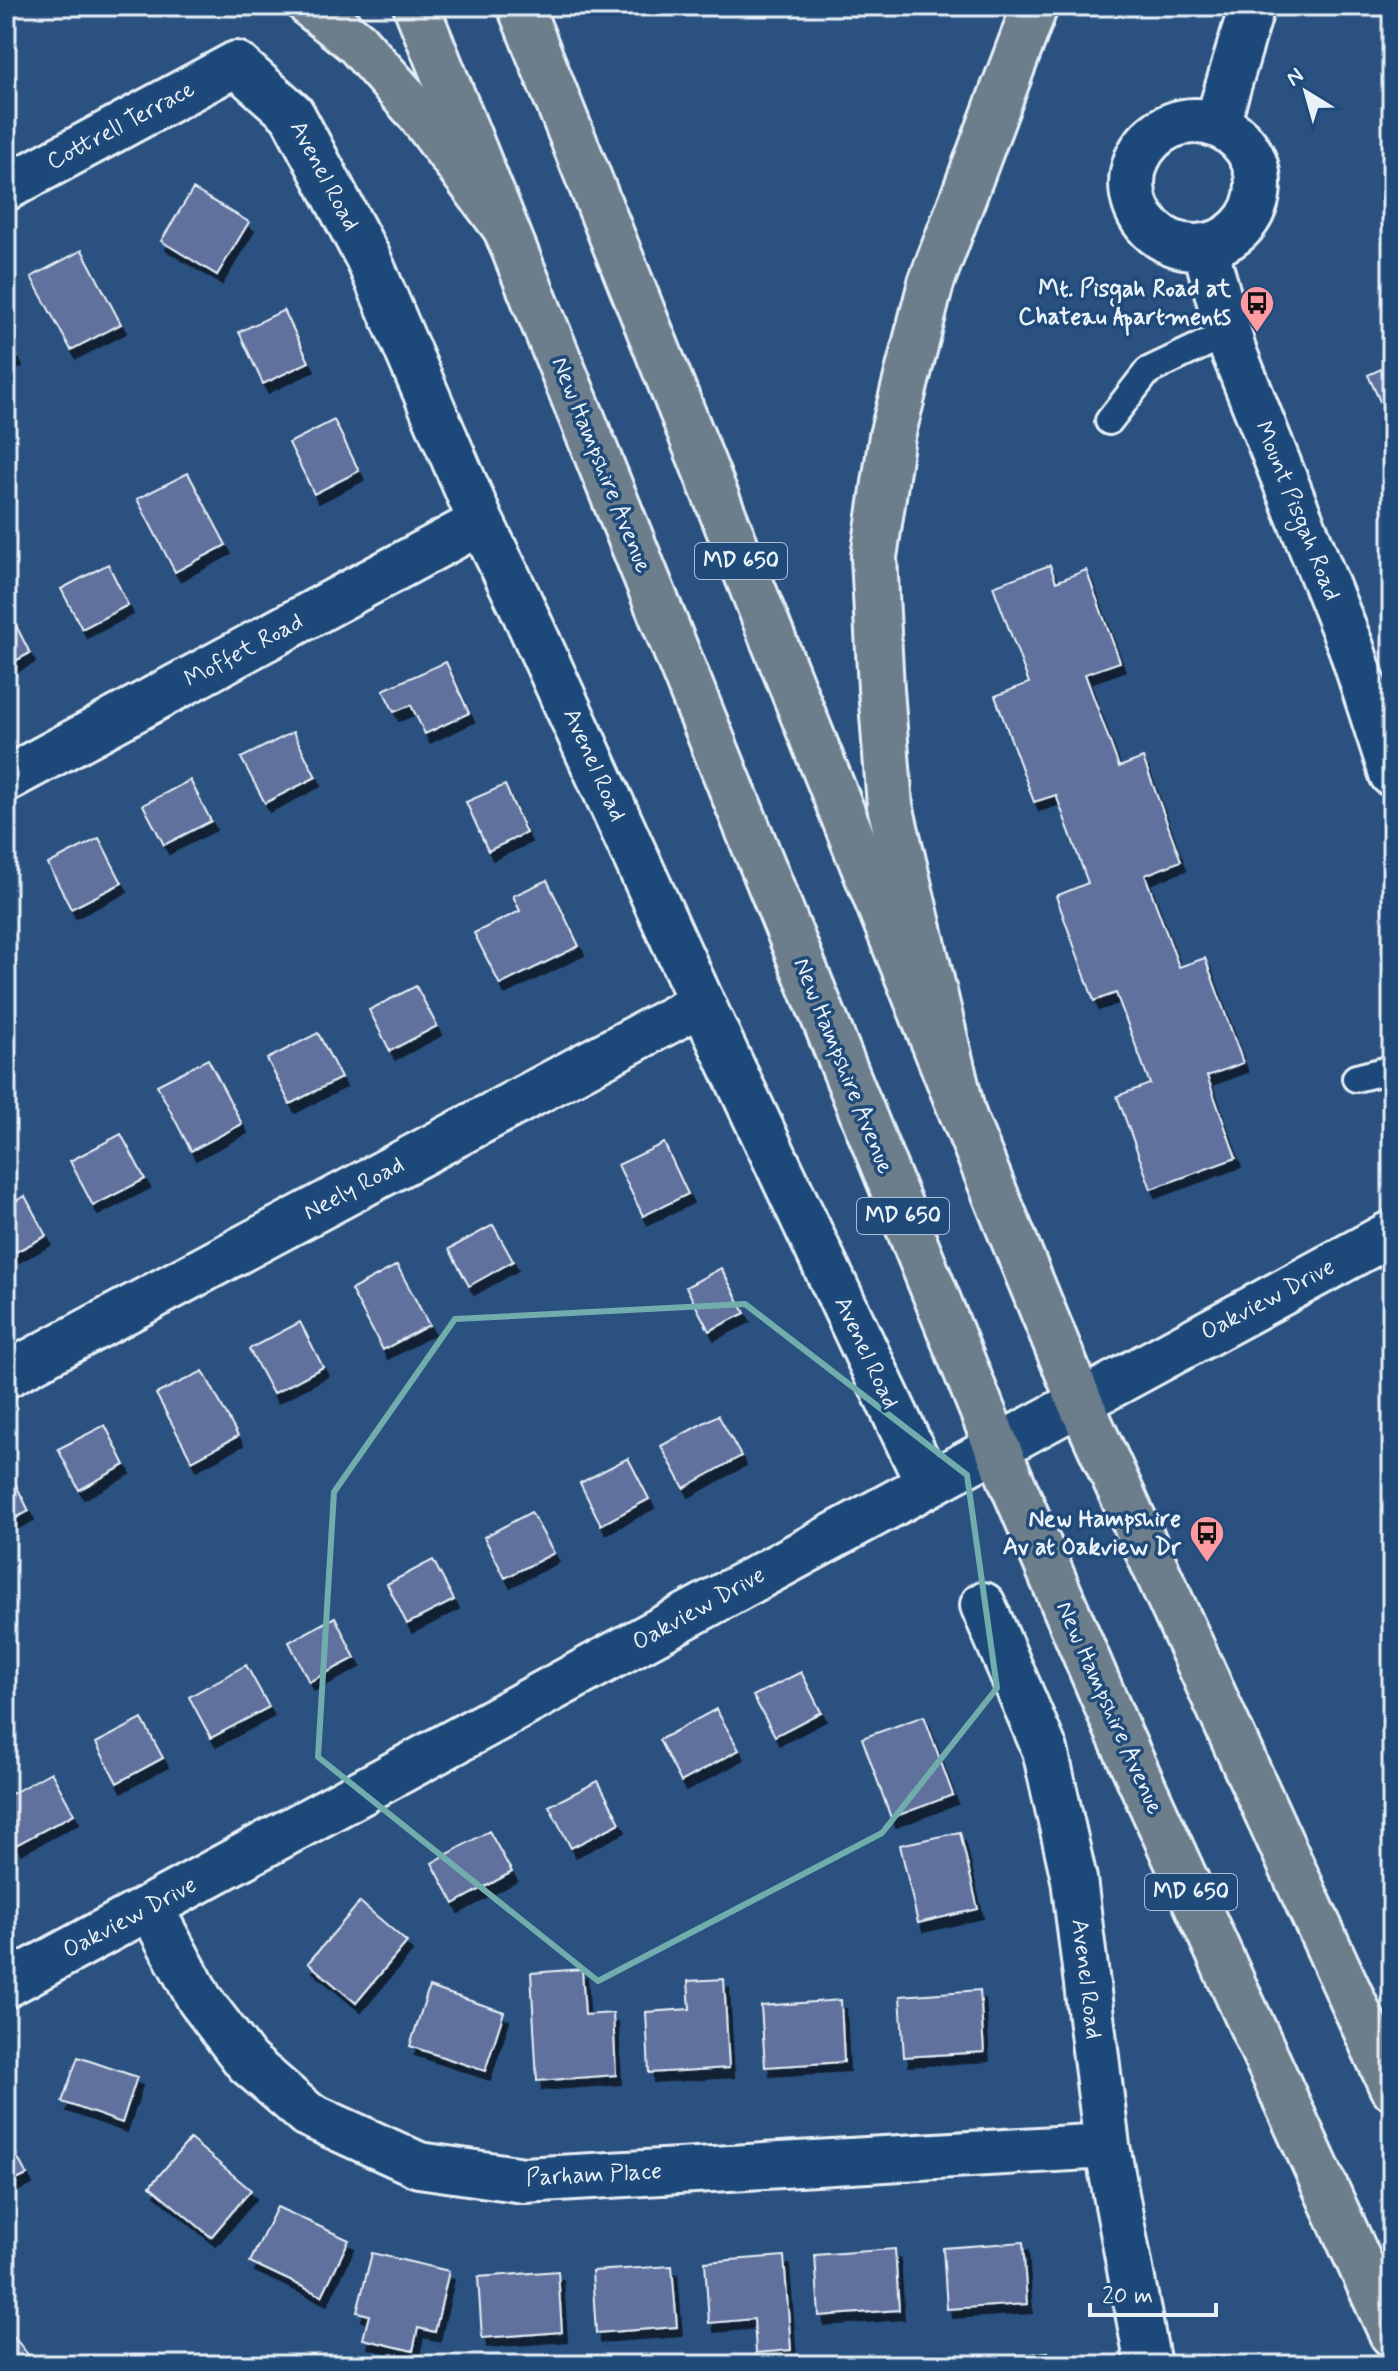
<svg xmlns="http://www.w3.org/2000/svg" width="1398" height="2371" viewBox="0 0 1398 2371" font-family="Mynerve,sans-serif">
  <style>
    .building { fill: #60719e; stroke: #e8f1f8; stroke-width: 2; filter: url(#shadow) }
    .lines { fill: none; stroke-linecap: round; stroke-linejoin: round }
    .service-casing { stroke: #e8f1f8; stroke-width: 32 }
    .minor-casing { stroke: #e8f1f8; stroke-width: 50 }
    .primary-casing { stroke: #e8f1f8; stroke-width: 50 }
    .motorway-casing { stroke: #e8f1f8; stroke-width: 50 }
    .service { stroke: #1f4a7a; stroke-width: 26 }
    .minor { stroke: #1f4a7a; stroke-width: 44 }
    .primary { stroke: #6c7d8c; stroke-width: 44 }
    .motorway { stroke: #6c7d8c; stroke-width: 44 }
    .marked { fill: none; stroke: #71adac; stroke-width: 6; stroke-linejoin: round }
    .labels { text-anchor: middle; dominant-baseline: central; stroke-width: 7; stroke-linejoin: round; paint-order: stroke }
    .shield { fill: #1f4a7a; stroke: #acbfd2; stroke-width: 2 }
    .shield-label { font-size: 22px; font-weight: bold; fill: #e8f1f8 }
    .street-label { font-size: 24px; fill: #e8f1f8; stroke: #1f4a7a }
    .poi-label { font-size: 24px; font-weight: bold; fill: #e8f1f8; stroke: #1f4a7a; text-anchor: end }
  </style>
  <defs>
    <filter id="shadow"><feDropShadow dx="5" dy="9" stdDeviation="0" flood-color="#0009"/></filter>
  </defs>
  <rect width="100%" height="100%" fill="#2b5181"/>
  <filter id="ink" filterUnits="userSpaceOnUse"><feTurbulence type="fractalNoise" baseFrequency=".0125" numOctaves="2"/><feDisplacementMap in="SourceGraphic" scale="16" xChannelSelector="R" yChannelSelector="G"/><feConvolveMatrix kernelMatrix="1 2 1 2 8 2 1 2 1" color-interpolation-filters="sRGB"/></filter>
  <g filter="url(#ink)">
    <path class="building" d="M193,189l56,33 -32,53 -56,-34z
      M82,250l39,74 -50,26 -40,-73z
      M284,310l25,52 -46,22 -24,-52z
      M6,336l11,21 -11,6z
      M1392,364v64l-24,-53z
      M334,420l25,51 -45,23 -25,-51z
      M188,473l38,72 -51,27 -38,-73z
      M108,564l20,41 -46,24 -21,-40z
      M1050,565l6,17 30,-12 34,92 -35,12 34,93 24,-9 38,103 -36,14 34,92 26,-9 38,105 -36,13 29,82 -85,31 -34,-93 33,-12 -34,-91 -22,8 -38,-105 32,-13 -32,-88 -22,7 -39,-106 34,-13 -36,-97z
      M7,608l23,45 -24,13v-57z
      M446,662l23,51 -44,21 -14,-29 -17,7 -11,-22z
      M293,732l23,45 -51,26 -24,-45z
      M190,780l21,41 -47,24 -21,-40z
      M505,785l21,48 -38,18 -22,-49z
      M99,838l23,45 -51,26 -23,-45z
      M547,880l32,66 -79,39 -26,-52 46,-22 -7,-15z
      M416,986l21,40 -47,25 -21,-41z
      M318,1033l23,45 -51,26 -23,-45z
      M208,1059l34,65 -51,27 -34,-66z
      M121,1134l24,45 -52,27 -23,-45z
      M664,1143l24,51 -45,22 -25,-51z
      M25,1196l21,40 -40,21v-51z
      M493,1225l20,36 -44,25 -20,-37z
      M397,1265l32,60 -46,25 -32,-60z
      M721,1268l24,45 -36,18 -23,-44z
      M300,1322l23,45 -50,27 -24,-45z
      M203,1371l35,65 -46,25 -36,-67z
      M718,1415l23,41 -57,32 -23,-42z
      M105,1425l20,40 -46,25 -21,-41z
      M628,1458l21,41 -48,26 -21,-42z
      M9,1471l20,40 -23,12v-50z
      M531,1512l23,41 -49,25 -21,-41z
      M433,1560l21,40 -47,24 -20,-40z
      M335,1617l20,41 -46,24 -20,-40z
      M246,1665l23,42 -58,31 -22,-41z
      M801,1672l20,40 -46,24 -22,-40z
      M716,1709l23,41 -58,32 -22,-42z
      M924,1716l29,79 -62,23 -29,-80z
      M142,1719l21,39 -46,25 -21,-40z
      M51,1772l23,42 -58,31 -10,-19v-29z
      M598,1781l22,42 -49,25 -22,-42z
      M489,1831l23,41 -58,32 -22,-41z
      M960,1832l18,77 -60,14 -18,-78z
      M360,1902l47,40 -51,61 -48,-40z
      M582,1969l3,46 28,-2 3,62 -79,6 -6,-108z
      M724,1979l5,89 -80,5 -3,-61 44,-3 -2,-28z
      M429,1987l75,25 -19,59 -75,-25z
      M980,1990l4,62 -80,5 -4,-61z
      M841,2000l3,62 -79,5 -4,-61z
      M78,2057l59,20 -15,46 -60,-21z
      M6,2136l21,39 -21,10z
      M190,2139l61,51 -40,47 -61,-51z
      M277,2207l72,33 -27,56 -72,-34z
      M1023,2242l4,62 -80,5 -4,-61z
      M895,2249l4,61 -80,6 -4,-61z
      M372,2253l77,18 -14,61 -17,-4 -5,23 -50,-12 6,-24 -12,-3z
      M784,2256l7,94 -35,3 -2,-34 -45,4 -4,-61z
      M672,2266l5,61 -81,6 -4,-62z
      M558,2271l4,61 -80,6 -4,-61z
      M6,2327l24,30 -10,8h-14z
      M1048,2352l1,13h-62l-1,-5z"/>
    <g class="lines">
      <g class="service-casing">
        <path id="service" d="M1109,421l39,-50 80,-38
          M1356,1078l36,-9"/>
      </g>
      <g class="minor-casing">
        <path id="minor" d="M1132 184a63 63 0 1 1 126 0a63 63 0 1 1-126 0Z
          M1217,124l35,-118
          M6,188l230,-124 56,50 76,144 113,264 38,78 183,403 226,481
          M1205,247l28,103 118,297 41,127
          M6,779l475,-257
          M6,1375l696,-372
          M983,1605l62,145 29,129 33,267 41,219
          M150,1907l50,93 47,62 60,52 112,51 105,15 583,-34
          M6,1985l1386,-752"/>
      </g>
      <g class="primary-casing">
        <path id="primary" d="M416,6l581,1441 119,280 276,607
          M520,6l443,1109 117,287 312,685"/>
      </g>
      <g class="motorway-casing">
        <path id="motorway" d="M311,6l46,37 62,70 85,113
          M963,1115l-73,-309 -9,-117 -7,-132 18,-121 39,-153 104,-277"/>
      </g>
      <use href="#service" class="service"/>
      <use href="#minor" class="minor"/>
      <use href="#primary" class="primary"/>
      <use href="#motorway" class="motorway"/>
    </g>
  </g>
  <path class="marked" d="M745,1304l222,171 30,213 -115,145 -284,148 -280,-224 16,-265 121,-173z"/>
  <defs>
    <g id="bus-pin" transform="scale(1.8)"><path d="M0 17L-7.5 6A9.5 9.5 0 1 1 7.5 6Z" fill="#ff9aa2" stroke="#1f4a7a"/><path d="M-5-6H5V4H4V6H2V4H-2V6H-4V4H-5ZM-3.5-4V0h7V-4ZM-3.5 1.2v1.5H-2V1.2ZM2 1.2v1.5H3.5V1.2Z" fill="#111"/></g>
  </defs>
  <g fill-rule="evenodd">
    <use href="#bus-pin" x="1257" y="303"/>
    <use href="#bus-pin" x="1207" y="1533"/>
  </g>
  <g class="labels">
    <g class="shield">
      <rect x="695" y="543" width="92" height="36" rx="6"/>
      <rect x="857" y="1198" width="92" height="36" rx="6"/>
      <rect x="1145" y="1874" width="92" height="36" rx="6"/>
    </g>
    <g class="shield-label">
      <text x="741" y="561">MD 650</text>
      <text x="903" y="1216">MD 650</text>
      <text x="1191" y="1892">MD 650</text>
    </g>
    <g class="street-label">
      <text transform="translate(121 126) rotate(-28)">Cottrell Terrace</text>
      <text transform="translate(324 176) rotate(62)">Avenel Road</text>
      <text transform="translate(601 465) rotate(68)">New Hampshire Avenue</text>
      <text transform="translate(1297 511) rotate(68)">Mount Pisgah Road</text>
      <text transform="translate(244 651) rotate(-28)">Moffet Road</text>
      <text transform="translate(594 765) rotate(66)">Avenel Road</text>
      <text transform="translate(843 1066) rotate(68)">New Hampshire Avenue</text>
      <text transform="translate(354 1189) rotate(-28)">Neely Road</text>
      <text transform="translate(1268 1300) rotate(-28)">Oakview Drive</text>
      <text transform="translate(866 1353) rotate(65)">Avenel Road</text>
      <text transform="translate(699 1609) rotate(-29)">Oakview Drive</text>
      <text transform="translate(1109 1708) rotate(66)">New Hampshire Avenue</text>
      <text transform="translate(130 1918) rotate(-28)">Oakview Drive</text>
      <text transform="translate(1086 1979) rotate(83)">Avenel Road</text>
      <text transform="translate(594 2175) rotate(-3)">Parham Place</text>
    </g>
    <g class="poi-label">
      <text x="1231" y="289">Mt. Pisgah Road at<tspan x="1231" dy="28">Chateau Apartments</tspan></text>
      <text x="1181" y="1519">New Hampshire<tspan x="1181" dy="28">Av at Oakview Dr</tspan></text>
    </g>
  </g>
  <rect width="1398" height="2371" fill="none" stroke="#1f4a7a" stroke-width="32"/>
  <rect x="16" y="16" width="1366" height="2339" fill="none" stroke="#e8f1f8" stroke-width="3" filter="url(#ink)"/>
  <g transform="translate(1306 92) rotate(323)" stroke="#1f4a7a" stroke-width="6" paint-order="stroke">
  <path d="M0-6L14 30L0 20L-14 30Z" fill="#e8f1f8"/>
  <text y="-12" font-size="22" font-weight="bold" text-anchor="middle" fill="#e8f1f8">N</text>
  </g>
  <path d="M1090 2303v12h126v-12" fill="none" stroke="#e8f1f8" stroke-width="4"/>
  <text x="1102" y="2303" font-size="24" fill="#e8f1f8" stroke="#1f4a7a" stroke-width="6" paint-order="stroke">20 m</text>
</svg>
